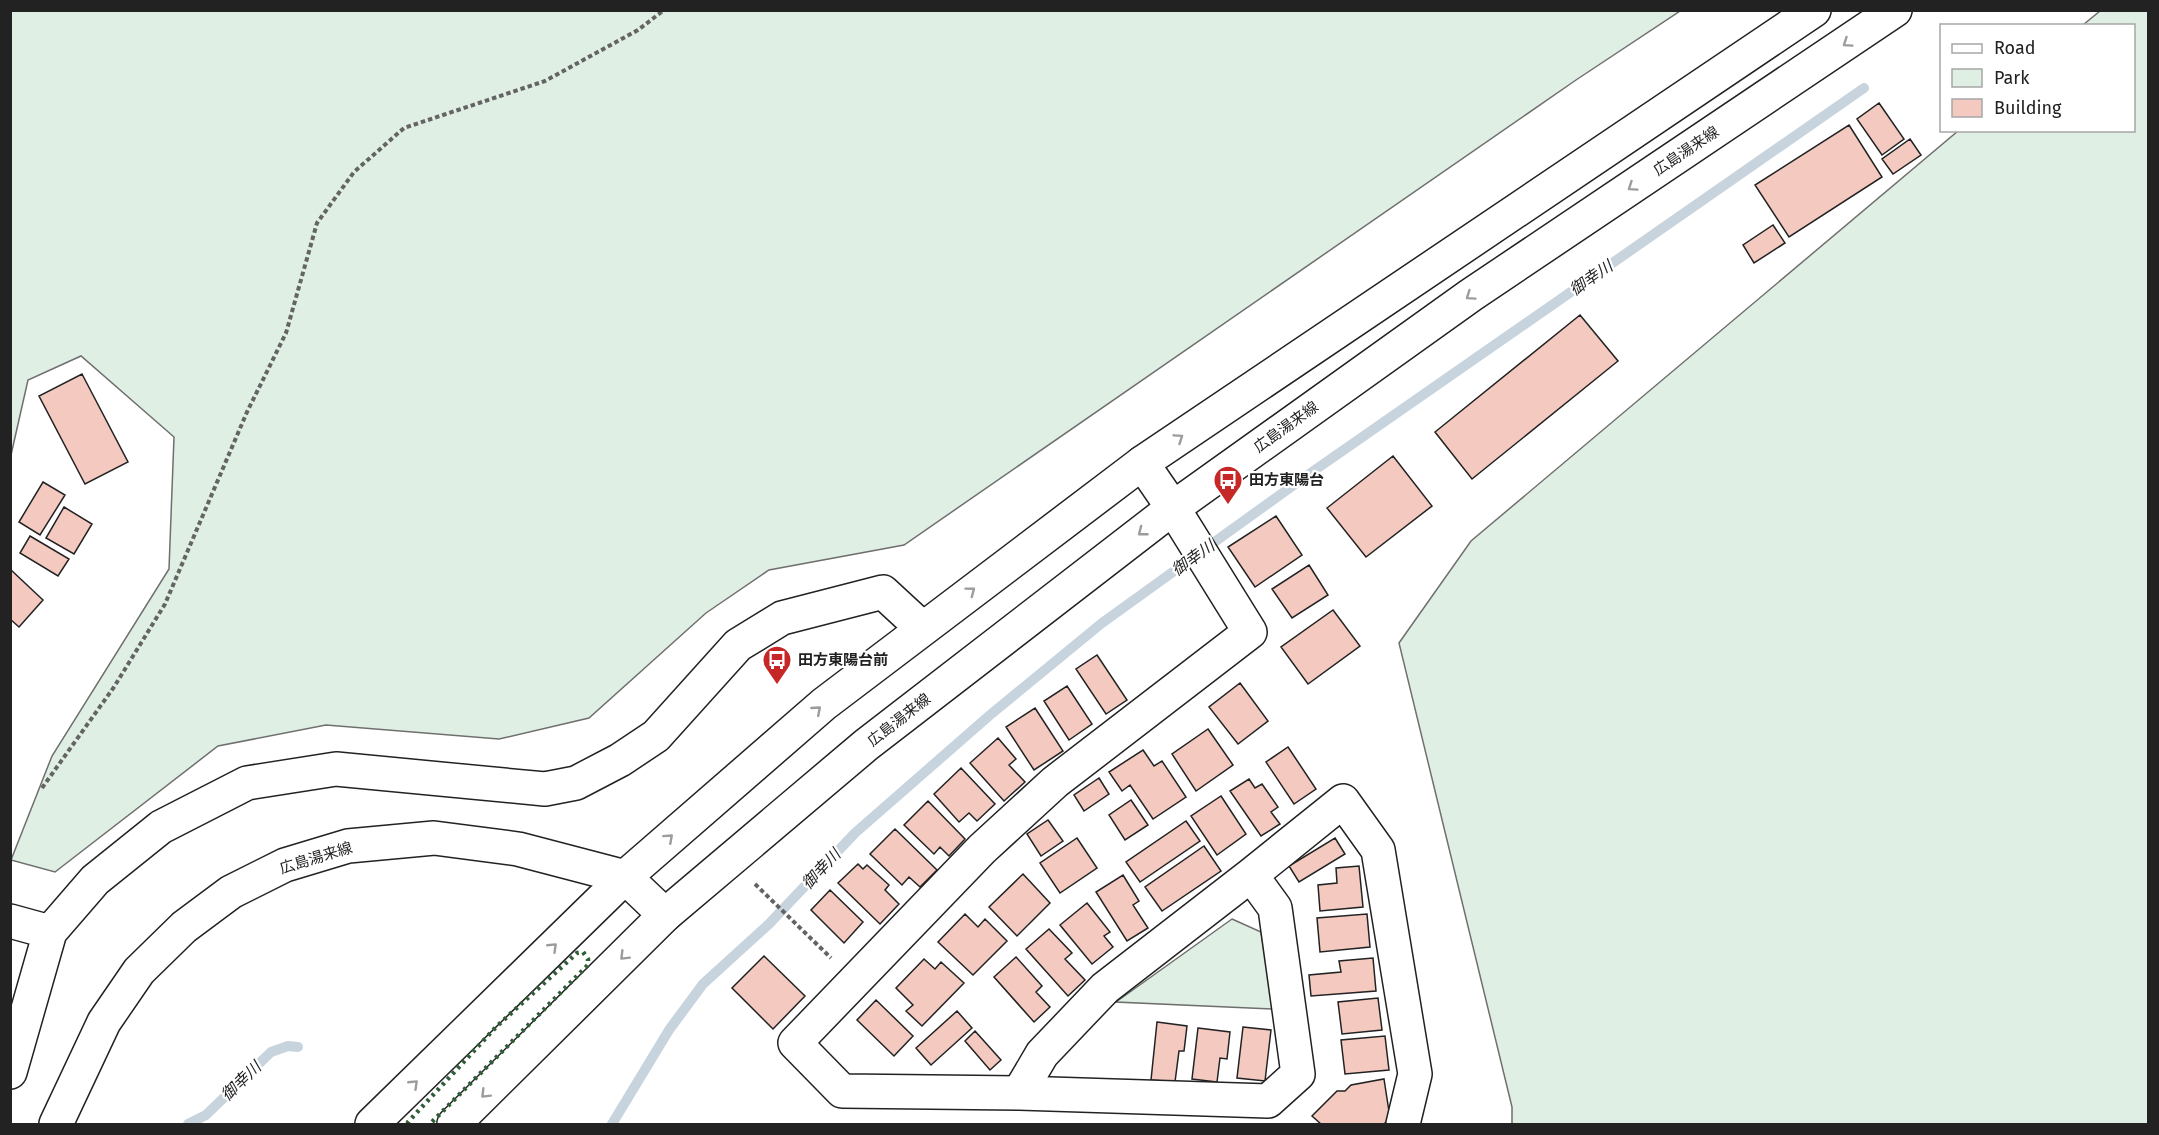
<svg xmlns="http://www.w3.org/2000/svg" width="2159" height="1135" viewBox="0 0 2159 1135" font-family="'Fira Sans','Noto Sans JP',sans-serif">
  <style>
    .green { fill: #e0efe3; stroke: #6f6f6f; stroke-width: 1.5 }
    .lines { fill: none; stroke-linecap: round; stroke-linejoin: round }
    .stream { stroke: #c7d3dd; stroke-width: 10 }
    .building { fill: #f3c9c0; stroke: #222; stroke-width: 1.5 }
    .minor-casing { stroke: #222; stroke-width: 36 }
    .major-casing { stroke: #222; stroke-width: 36 }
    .path { stroke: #646464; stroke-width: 4; stroke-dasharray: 4.5 3; stroke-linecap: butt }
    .minor { stroke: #fff; stroke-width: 33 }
    .major { stroke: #fff; stroke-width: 33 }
    .hedge { stroke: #2f5e38; stroke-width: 4.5; stroke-dasharray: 3 4.5; stroke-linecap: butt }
    .oneway { stroke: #9c9c9c }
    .labels { text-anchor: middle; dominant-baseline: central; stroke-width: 4.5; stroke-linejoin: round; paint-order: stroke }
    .street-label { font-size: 15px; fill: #222; stroke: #fff }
    .poi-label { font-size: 15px; font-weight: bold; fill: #222; stroke: #fff; text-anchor: start }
    .water-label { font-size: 16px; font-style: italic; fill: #222; stroke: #fff }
  </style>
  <rect width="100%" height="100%" fill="#fff"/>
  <path class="green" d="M11,10h1669v1l-104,69 -672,465 -135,25 -63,43 -117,105 -90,21 -173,-14 -108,21 -163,126 -44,-12 41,-104 117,-187 5,-132 -93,-81 -53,24 -17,75z
    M2100,11h48v1113h-636v-17l-113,-464 72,-102 487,-410 176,-1v-104l-51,-1z
    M1232,919l29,13 12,77 -157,-7z"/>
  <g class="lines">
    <path class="stream" d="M188,1124l18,-9 65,-63 17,-6 10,1
      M612,1124l57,-94 34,-46 66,-60 86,-91 135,-118 112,-92 200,-144 562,-391"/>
  </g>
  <path class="building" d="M1879,103l25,36 -22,16 -25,-36z
    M1849,125l33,52 -93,60 -34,-52z
    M1910,139l11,16 -28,19 -11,-15z
    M1773,225l12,18 -31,20 -11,-18z
    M1580,315l38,46 -146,118 -37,-47z
    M82,374l46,88 -43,22 -46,-88z
    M1393,456l39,50 -66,51 -39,-49z
    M43,482l22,13 -25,40 -21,-13z
    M64,507l28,17 -18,30 -28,-16z
    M1276,516l26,39 -47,32 -27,-40z
    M30,536l39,23 -11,17 -38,-23z
    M1309,565l19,30 -36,23 -20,-29z
    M10,569l33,31 -24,27 -9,-8z
    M1333,610l27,36 -52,38 -27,-37z
    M1097,655l30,45 -21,14 -30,-45z
    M1240,683l28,38 -30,23 -29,-37z
    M1067,686l25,38 -23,16 -25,-39z
    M1035,708l28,43 -29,19 -28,-43z
    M1208,729l25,36 -37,26 -24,-37z
    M998,738l18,21 -7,6 16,17 -21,19 -34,-38z
    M1288,747l28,42 -22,15 -28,-42z
    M1143,750l11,16 8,-5 24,36 -33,22 -23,-34 -8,6 -13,-19z
    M961,768l34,36 -18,17 -8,-8 -10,9 -25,-28z
    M1099,778l10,16 -25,17 -10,-16z
    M1249,779l6,9 7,-4 16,23 -7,5 9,12 -19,12 -31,-45z
    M1221,796l25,38 -29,21 -26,-39z
    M1131,800l17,25 -23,15 -16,-25z
    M928,801l37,38 -16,17 -9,-9 -6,7 -30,-29z
    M1048,820l15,21 -22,15 -14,-22z
    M1186,821l14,20 -60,41 -14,-20z
    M895,829l42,41 -17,17 -11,-10 -7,8 -32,-31z
    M1077,838l20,30 -37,25 -20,-30z
    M1335,838l10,16 -46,28 -10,-16z
    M1204,846l17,25 -59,40 -17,-24z
    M858,864l5,5 4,-4 22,20 -4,5 14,14 -19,20 -42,-41z
    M1359,866l4,41 -43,4 -2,-26 19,-2 -1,-15z
    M1023,874l27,29 -33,33 -28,-29z
    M1123,875l16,26 -6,4 15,23 -21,13 -31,-49z
    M830,890l33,32 -19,21 -33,-33z
    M1087,903l23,29 -6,4 9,11 -21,17 -32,-39z
    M965,914l13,13 7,-8 22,22 -34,34 -35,-33z
    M1367,914l3,33 -50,5 -3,-34z
    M1049,929l23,24 -7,6 20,21 -17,16 -42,-47z
    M764,956l41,40 -32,33 -41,-41z
    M1016,957l26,29 -6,6 14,15 -16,15 -40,-45z
    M1373,958l3,33 -65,5 -2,-21 32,-3 -2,-11z
    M924,959l11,10 6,-7 23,21 -42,43 -16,-15 7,-6 -17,-17z
    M1378,998l4,32 -40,4 -4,-32z
    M876,1000l37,36 -19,20 -37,-36z
    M957,1011l15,17 -41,37 -15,-17z
    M1157,1022l30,4 -3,25h-5l-4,31 -24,-2z
    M1243,1027l28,3 -6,51 -28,-3z
    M1198,1028l32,4 -3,27 -7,-1 -3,24 -25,-3z
    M975,1031l26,29 -11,10 -25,-29z
    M1385,1036l4,34 -44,4 -4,-34z
    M1384,1079l6,39 -6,6h-63l-9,-8 25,-25h8l6,-6z"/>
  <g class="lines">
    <g class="minor-casing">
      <path id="minor" d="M1142,463l31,45 77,124 -195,150 -73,67 -187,194 47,48 177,2 249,8 30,-27 -23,-166 -24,-33
        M10,921l40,11
        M10,1072l40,-140 45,-52 66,-53 86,-44 89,-14 209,20 31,-6 44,-23 36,-24 82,-91 44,-27 101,-26 39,36
        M1019,1093l23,-39 63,-66 146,-113 92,-74 35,49 37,224 -12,50
        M372,1124l253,-247
        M454,1124l211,-209"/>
    </g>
    <g class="major-casing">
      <path id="major" d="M625,877l199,-173 318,-241 672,-453
        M56,1124l48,-102 35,-51 45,-44 47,-35 54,-27 63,-19 86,-8 84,11 107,28 40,38 201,-170 307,-237 298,-213 424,-285"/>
    </g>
    <path class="path" d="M42,788l72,-101 51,-83 82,-192 39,-79 31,-110 37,-51 50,-44 141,-47 93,-51 26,-20
      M755,884l76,74"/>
    <use href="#minor" class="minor"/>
    <use href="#major" class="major"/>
    <path class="hedge" d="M408,1124v-2l88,-95 81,-74 6,-1 5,7v6l-158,159"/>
  </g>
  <defs><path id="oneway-chevron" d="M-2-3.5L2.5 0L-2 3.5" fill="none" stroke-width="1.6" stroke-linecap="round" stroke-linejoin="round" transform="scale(1.5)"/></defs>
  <g class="oneway">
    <use href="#oneway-chevron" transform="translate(1847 43) rotate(146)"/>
    <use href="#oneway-chevron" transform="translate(1632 187) rotate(146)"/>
    <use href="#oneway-chevron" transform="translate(1470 296) rotate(145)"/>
    <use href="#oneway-chevron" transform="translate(1179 438) rotate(-34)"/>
    <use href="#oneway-chevron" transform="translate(1142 532) rotate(142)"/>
    <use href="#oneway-chevron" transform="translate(971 591) rotate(-37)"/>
    <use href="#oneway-chevron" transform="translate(817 710) rotate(-41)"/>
    <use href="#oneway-chevron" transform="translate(669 838) rotate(-42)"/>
    <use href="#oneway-chevron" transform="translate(553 947) rotate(-44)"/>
    <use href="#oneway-chevron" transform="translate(624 956) rotate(135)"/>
    <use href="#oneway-chevron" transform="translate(414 1084) rotate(-44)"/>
    <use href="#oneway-chevron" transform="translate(485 1094) rotate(135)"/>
  </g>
  <defs>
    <g id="bus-pin" transform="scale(1.5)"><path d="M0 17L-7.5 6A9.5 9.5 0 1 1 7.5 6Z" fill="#c62828" stroke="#fff"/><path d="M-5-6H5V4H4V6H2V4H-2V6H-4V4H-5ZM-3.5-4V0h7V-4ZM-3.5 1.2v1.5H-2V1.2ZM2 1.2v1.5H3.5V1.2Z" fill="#fff"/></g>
  </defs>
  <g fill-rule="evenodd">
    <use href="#bus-pin" x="1228" y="480"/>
    <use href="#bus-pin" x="777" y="660"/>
  </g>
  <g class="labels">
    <g class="street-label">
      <text transform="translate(1686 151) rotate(-34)">広島湯来線</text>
      <text transform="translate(1286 427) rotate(-36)">広島湯来線</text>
      <text transform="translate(899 720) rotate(-38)">広島湯来線</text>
      <text transform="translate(316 858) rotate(-17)">広島湯来線</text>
    </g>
    <g class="poi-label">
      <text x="1249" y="480">田方東陽台</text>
      <text x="798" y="660">田方東陽台前</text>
    </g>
    <g class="water-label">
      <text transform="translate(1591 278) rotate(-35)">御幸川</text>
      <text transform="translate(1193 558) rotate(-36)">御幸川</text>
      <text transform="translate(821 869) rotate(-47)">御幸川</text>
      <text transform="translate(241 1081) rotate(-44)">御幸川</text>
    </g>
  </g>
  <rect width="2159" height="1135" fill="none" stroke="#222222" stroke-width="24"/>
  <rect x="1940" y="24" width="195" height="108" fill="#ffffff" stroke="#a7a7a7" stroke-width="1.5"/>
  <rect x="1952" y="44" width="30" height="9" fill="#ffffff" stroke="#a7a7a7" stroke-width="1.5"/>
  <text x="1994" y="54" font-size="18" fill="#222222">Road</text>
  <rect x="1952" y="69" width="30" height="18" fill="#e0efe3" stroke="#a7a7a7" stroke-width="1.5"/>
  <text x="1994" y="84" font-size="18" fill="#222222">Park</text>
  <rect x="1952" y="99" width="30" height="18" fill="#f3c9c0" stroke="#a7a7a7" stroke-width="1.5"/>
  <text x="1994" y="114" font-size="18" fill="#222222">Building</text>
</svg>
